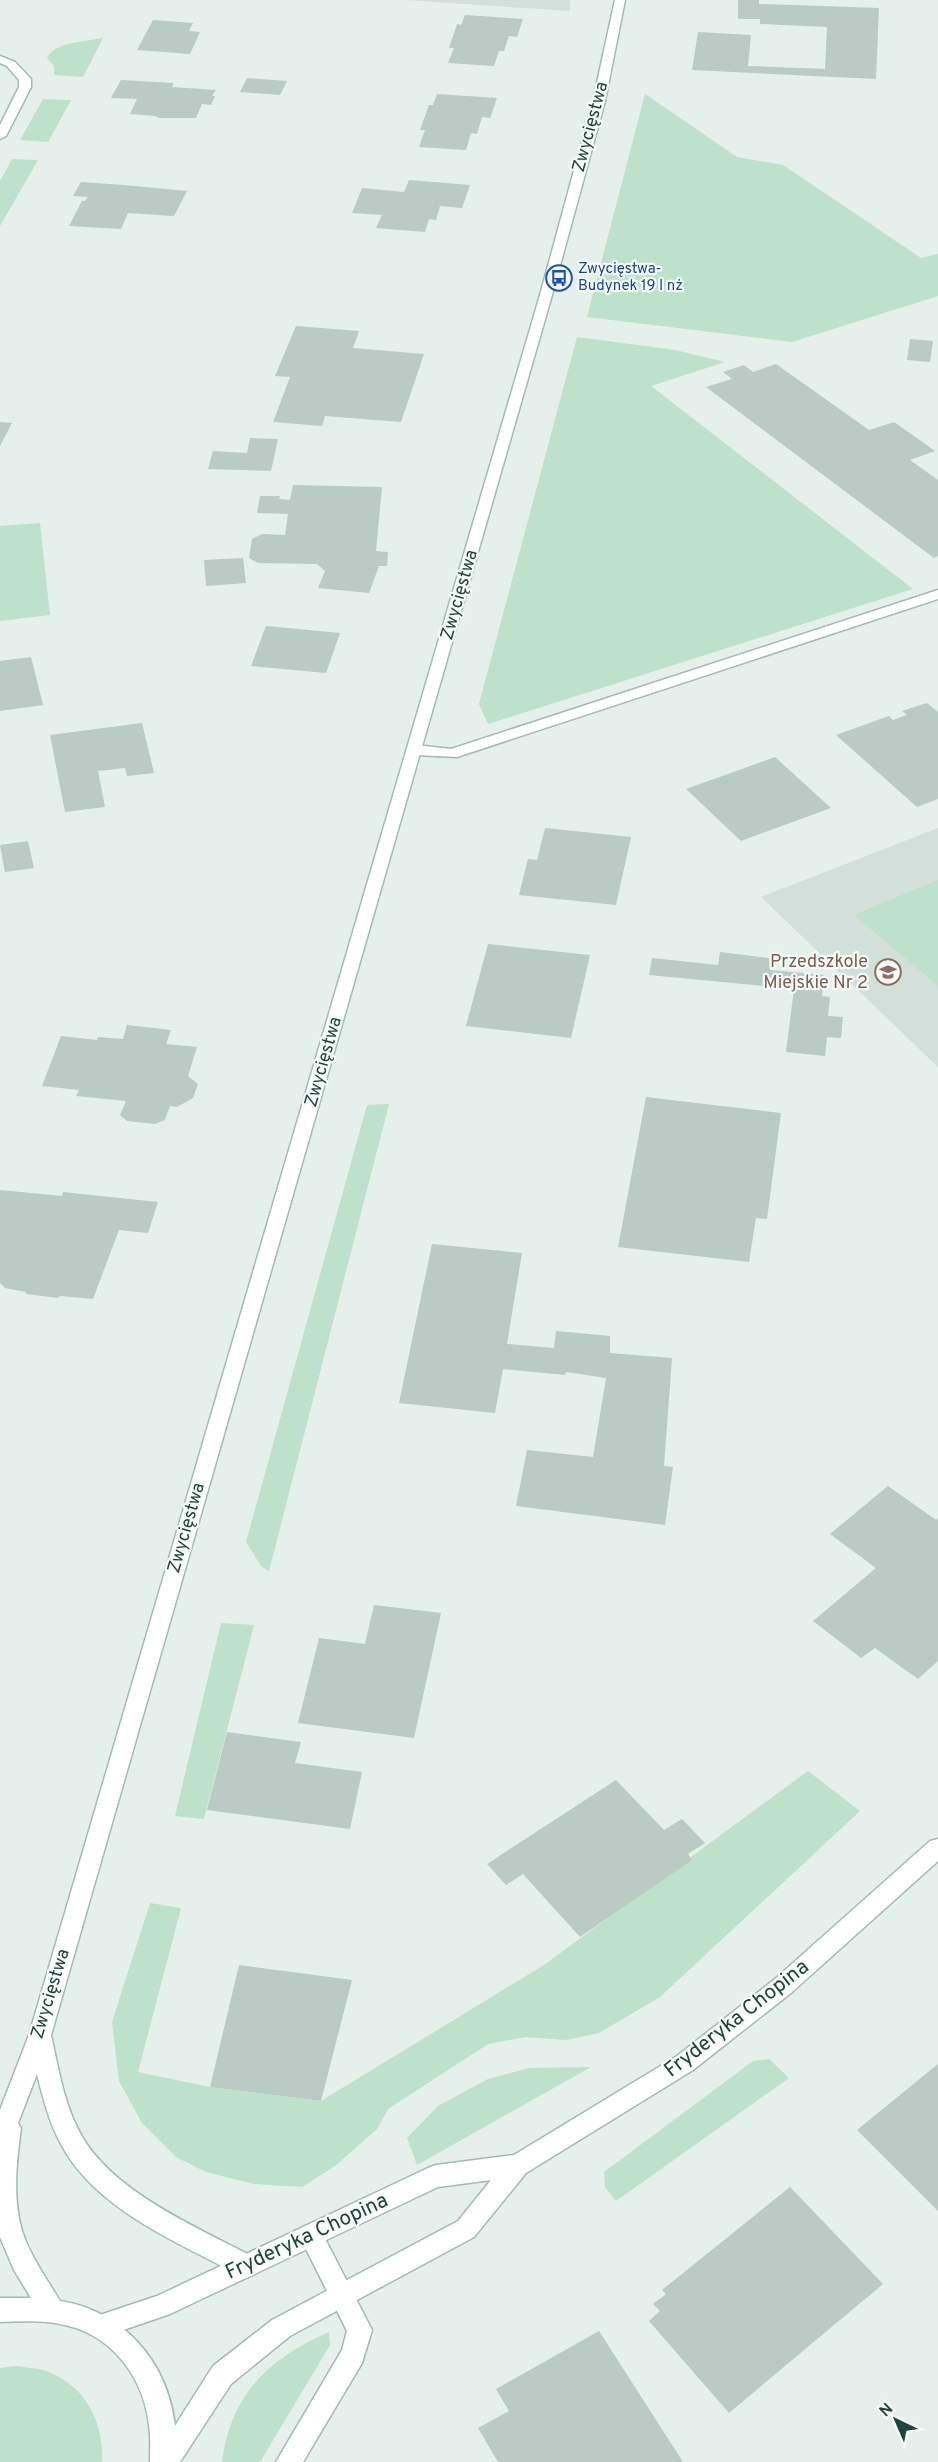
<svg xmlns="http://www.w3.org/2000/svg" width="938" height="2462" viewBox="0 0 938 2462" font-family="Overpass,sans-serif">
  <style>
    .built { fill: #d3dfdb }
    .green { fill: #bde1ca }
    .building { fill: #bacac5 }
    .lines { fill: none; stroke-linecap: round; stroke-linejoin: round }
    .lane-casing { stroke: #a7b8b3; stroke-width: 3 }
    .street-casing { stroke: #a7b8b3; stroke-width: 3 }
    .secondary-casing { stroke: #a2bcb5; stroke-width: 3 }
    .lane { fill: #fff; fill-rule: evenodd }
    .street { fill: #fff; fill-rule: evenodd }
    .secondary { fill: #fff; fill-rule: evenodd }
    .labels { text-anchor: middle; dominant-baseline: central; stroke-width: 4.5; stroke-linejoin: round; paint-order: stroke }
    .far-transit-label { font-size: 15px; fill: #164399; stroke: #f6fbf9; text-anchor: start }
    .street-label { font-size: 18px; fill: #22433d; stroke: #f6fbf9 }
    .education-label { font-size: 18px; fill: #785e54; stroke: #f6fbf9; text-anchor: end }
    .near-street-label { font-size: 21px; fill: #22433d; stroke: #f6fbf9 }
  </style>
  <rect width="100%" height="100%" fill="#e5efeb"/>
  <path class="built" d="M404,0h166v11z
    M938,828v239l-177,-170z"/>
  <path class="green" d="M103,38l-20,39 -29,-2v-9l-7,-8c7,-16 41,-17 56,-20z
    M645,94l92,63 46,8 138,93 17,-4v42l-146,46 -205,-25z
    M43,99l28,1 -23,42 -28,-2z
    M12,159l26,1 -38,66v-45z
    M577,337l98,13 50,12 -74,24 262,203 -425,135 -9,-20z
    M40,523l10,92 -50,6v-95z
    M938,880v106l-84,-71z
    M389,1104l-120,467 -8,-5 -15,-24 121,-437z
    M221,1623l33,2 -50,194 -29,-3z
    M808,1771l52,40 -200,186 -61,36 -33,7 -41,-3 -37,7 -100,65 -11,20 -42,37 -33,21 -48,-3 -48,-12 -30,-15 -34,-34 -23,-42 -7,-59 38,-119 31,5 -43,164 72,15 111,14 223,-136z
    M769,2059l20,19 -173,123 -11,-14 -1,-15 149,-111z
    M591,2067l-174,98 -10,-27 31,-32 50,-27 41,-11z
    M329,2332l1,13 -70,117h-38c8,-68 48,-104 107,-130z
    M17,2366c10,2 23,2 32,6 38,16 55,51 53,90h-102v-94z"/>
  <path class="building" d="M738,0h21v4l120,4 -3,71 -184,-9 6,-38 53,3 -3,31 77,3 2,-42 -67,-3v-5h-22z
    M465,15l58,4 -6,18 -8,-1 -5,15h-5l-5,15 -46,-3 6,-15h-5l8,-24 4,1z
    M153,20l40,3 -4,8 11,1 -10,22 -53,-4z
    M247,78l40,3 -7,14 -40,-3z
    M121,80l53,3 -2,4 44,3 -4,6h3l-4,9 -9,-1 -6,14h-37l-4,-2 -25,-2 7,-15 -26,-1z
    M437,94l60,4 -7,20 -8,-1 -5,17 -6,-1 -5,17 -47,-3 6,-17h-5l9,-25h4z
    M409,180l61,5 -8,23 -22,-2 -4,14 -7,-1 -4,13 -49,-4 6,-13 -30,-2 10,-25 42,4z
    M81,182l43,3 63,6 -13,25 -46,-3 -7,16 -52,-3 13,-25h3l3,-4 -15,-1z
    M296,326l63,5 -6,17 71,6 -23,68 -76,-6 -3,10 -49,-4 17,-45 -15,-1z
    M910,339l23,2 -3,21 -23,-2z
    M776,364l93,66 25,-8 41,29 -25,9 28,20v76l-4,2 -228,-171 26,-8 -9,-7 21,-7 9,7z
    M0,422l12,1 -12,23z
    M250,438l28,1 -7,32 -63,-2 5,-18 34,2z
    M293,485l89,2 -6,64 12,1 -1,14h-8l-10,27 -51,-5 7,-17 -8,-7 -59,-1 -9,-5 3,-19 10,-5 23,1 3,-21 -31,-1 3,-17h20l-1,3 11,1z
    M243,558l3,25 -40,3 -2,-26z
    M266,626l74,7 -14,40 -75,-7z
    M31,657l12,48 -43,6v-50z
    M927,703l11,9v87l-21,8 -81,-72 53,-19 4,4 14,-5 -5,-4z
    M142,723l12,50 -27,3 -2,-8 -27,3 7,36 -40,5 -15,-77z
    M775,757l56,51 -90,33 -55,-52z
    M545,828l86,9 -15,68 -97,-10 9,-36 9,1z
    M28,841l6,27 -29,4 -5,-27z
    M488,944l102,11 -19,83 -105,-12z
    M720,952l49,6 1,12 54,5 -2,21 8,1 -2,19 15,1 -2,21 -14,-1 -2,19 -39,-4 8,-63 -145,-14 3,-17 66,7z
    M127,1025l44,5 -5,14 31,3 -9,29 10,8 -5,14 -16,9 -7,-1 -5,14 -10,4 -28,-3 -7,-6 6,-14 -50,-5 3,-6 -37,-4 19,-50 36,4 1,-3 25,2z
    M646,1097l135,16 -14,106 -11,-1 -7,44 -131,-15z
    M0,1190l62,6 1,-4 95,10 -10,31 -29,-3 -26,69 -33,-3 -2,2 -32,-4v-2l-21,-4 -5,-5z
    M432,1244l90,9 -15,91 47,4 2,-17 54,5v17l62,5 -8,108 9,1 -8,58 -149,-19 11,-56 66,7 13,-79 -40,-6 -1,3 -62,-6 -8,44 -96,-10z
    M888,1486l48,34 2,-2v143l-20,18 -43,-31 -14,10 -48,-37 63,-53 -46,-34z
    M374,1605l67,8 -27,125 -116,-15 21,-85 46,6z
    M227,1732l74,10 -6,21 67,9 -12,57 -143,-19z
    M616,1780l48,50 18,-11 23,24 -17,11 4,6 -112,77 -57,-63 -17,11 -19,-21z
    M239,1965l113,15 -31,121 -111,-14z
    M938,2064v147l-81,-81z
    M790,2187l93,97 -154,129 -80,-92 11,-10 -7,-7 13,-10 -4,-4z
    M599,2331l84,131h-185l-20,-34 31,-17 -13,-22z"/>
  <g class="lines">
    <g class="lane-casing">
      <path id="lane" d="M938,590v9l-481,158 -42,-2 -8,-5 8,-5 36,4z
        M311,2224l8,3 53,103 -10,33 -59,99h-27l66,-112 5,-19 -48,-96 4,-8z"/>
    </g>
    <g class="street-casing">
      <path id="street" d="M0,56l15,6 16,17v8l-25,49 -6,3v-14l19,-38v-7l-12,-14 -7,-3z
        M938,1839v22l-147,132 -98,77 -167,103 -52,64 -184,99 -59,48 -51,78h-28l61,-96 59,-46 186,-99 33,-41 -53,7 -268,127 -70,24 -9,-4 -3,-8 3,-8 66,-22 271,-128 8,-3 78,-10 163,-99 98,-77 155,-138z"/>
    </g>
    <g class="secondary-casing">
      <path id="secondary" d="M615,0h10l-20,101 -53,194 -501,1740c7,31 12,64 26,92 29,63 120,100 178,131l3,8 -3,8 -9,4 -9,-4c-61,-33 -142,-65 -176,-130 -12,-22 -18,-46 -24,-70l-19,49 3,5c-5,37 -10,81 6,116 9,20 22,39 33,57 64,10 107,61 115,124 1,12 0,25 1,37h-26c0,-12 1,-25 -1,-37 -5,-45 -34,-87 -80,-99 -22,-6 -46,-5 -69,-4v-24h31l-17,-28 -14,-33v-127l29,-75 511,-1740 53,-194z"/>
    </g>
    <use href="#lane" class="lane"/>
    <use href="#street" class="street"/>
    <use href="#secondary" class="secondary"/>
  </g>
  <defs>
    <g id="bus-ring" transform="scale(1.35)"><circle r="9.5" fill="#f6fbf9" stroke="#1a4fb4" stroke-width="1.5"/><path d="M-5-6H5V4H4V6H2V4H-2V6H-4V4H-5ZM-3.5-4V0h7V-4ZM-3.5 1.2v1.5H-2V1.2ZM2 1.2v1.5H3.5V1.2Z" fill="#1a4fb4"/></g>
    <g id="school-ring" transform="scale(1.35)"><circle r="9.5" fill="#f6fbf9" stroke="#8d6e63" stroke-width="1.5"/><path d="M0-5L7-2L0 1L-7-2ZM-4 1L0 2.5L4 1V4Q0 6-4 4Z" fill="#8d6e63"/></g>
  </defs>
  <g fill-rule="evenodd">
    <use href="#bus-ring" x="559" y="278"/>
    <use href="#school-ring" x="888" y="972"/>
  </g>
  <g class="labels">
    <g class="far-transit-label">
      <text x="578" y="269">Zwycięstwa-<tspan x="578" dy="17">Budynek 19 I nż</tspan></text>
    </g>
    <g class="street-label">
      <text transform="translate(591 127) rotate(-75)">Zwycięstwa</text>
      <text transform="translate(460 595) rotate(-74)">Zwycięstwa</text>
      <text transform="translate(324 1062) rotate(-74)">Zwycięstwa</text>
      <text transform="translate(187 1528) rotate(-74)">Zwycięstwa</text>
      <text transform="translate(51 1994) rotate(-73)">Zwycięstwa</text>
    </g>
    <g class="education-label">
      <text x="868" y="962">Przedszkole<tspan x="868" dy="21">Miejskie Nr 2</tspan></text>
    </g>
    <g class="near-street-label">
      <text transform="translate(737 2019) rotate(-38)">Fryderyka Chopina</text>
      <text transform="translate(307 2237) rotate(-25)">Fryderyka Chopina</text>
    </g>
  </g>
  <g transform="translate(896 2420) rotate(316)" stroke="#f6fbf9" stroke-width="4.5" paint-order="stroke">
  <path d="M0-4.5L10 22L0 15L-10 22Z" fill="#22433d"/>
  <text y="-9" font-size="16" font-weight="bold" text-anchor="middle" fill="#22433d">N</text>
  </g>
</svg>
